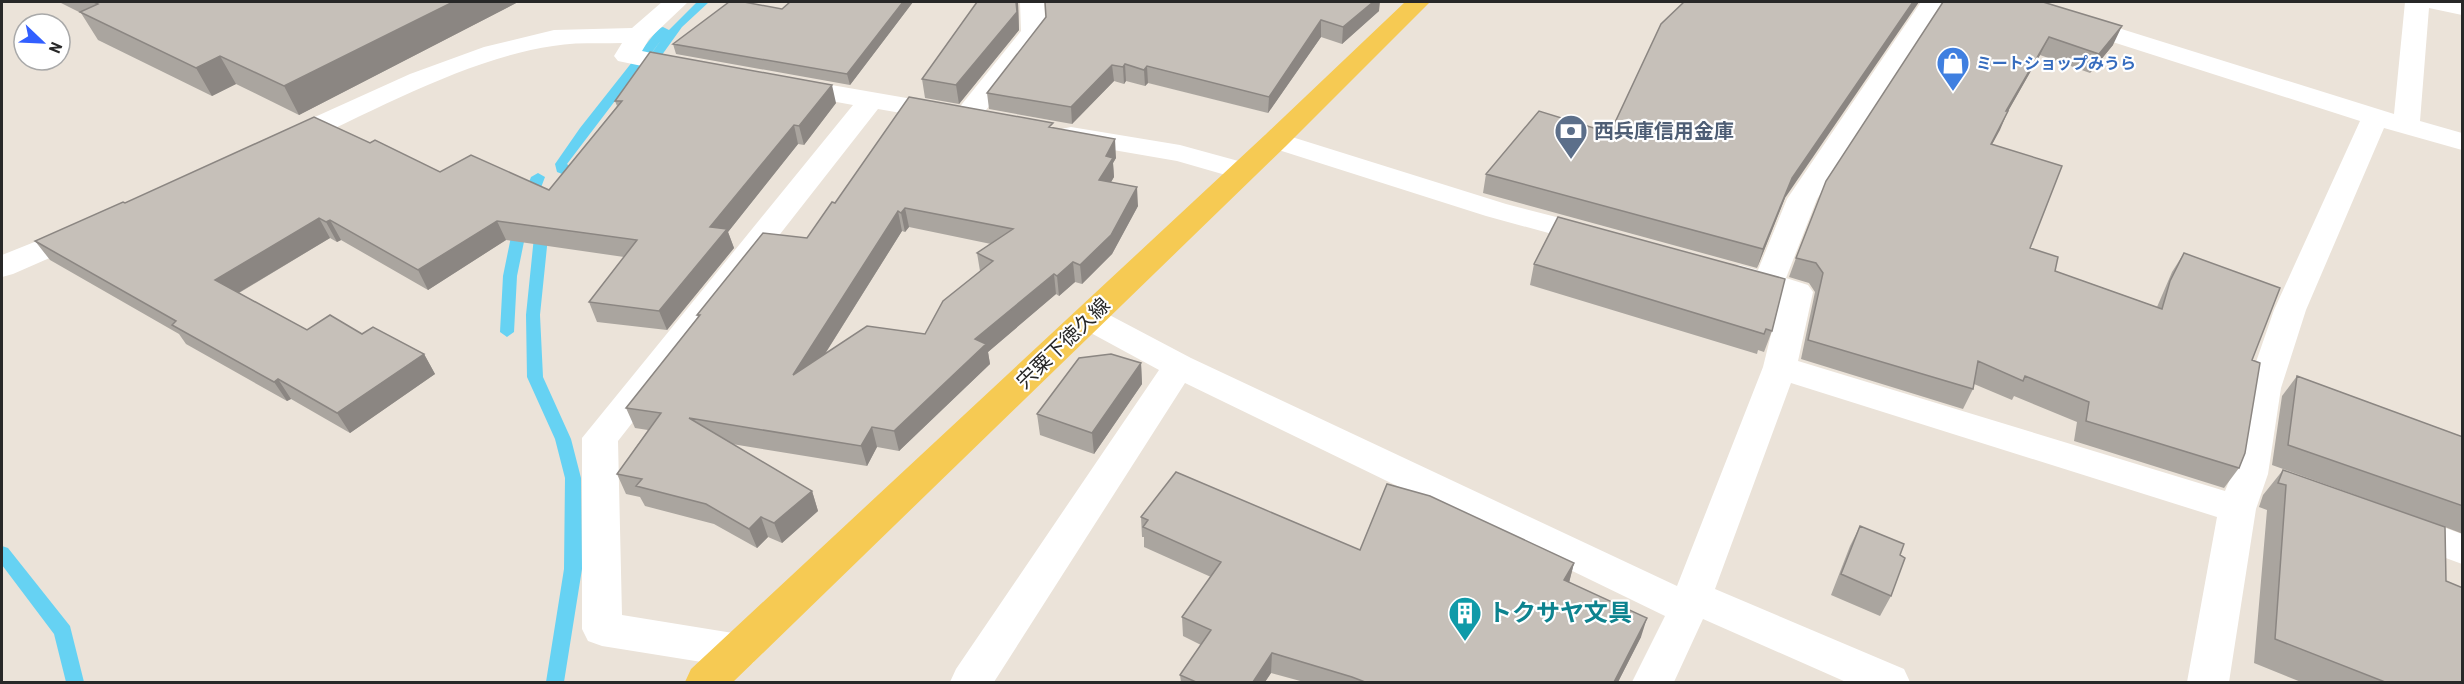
<svg xmlns="http://www.w3.org/2000/svg" width="2464" height="684" font-family="'Roboto Condensed','Noto Sans JP',sans-serif">
  <style>
    .lines { fill: none; stroke-linecap: round; stroke-linejoin: round }
    .stream { fill: #66d2f3; fill-rule: evenodd }
    .minor { fill: #fff; fill-rule: evenodd }
    .major { fill: #f6ca53; fill-rule: evenodd }
    .wall { fill: #aaa59f; fill-rule: evenodd }
    .shaded-wall { fill: #8b8682 }
    .building { fill: #c6c0b9; stroke: #8b8682; stroke-width: 1.5; fill-rule: evenodd }
    .labels { text-anchor: middle; stroke-width: 4.5; stroke-linejoin: round; paint-order: stroke }
    .far-shop-label { font-size: 16px; font-weight: bold; fill: #366cbe; stroke: #fff; text-anchor: start }
    .service-label { font-size: 20px; font-weight: bold; fill: #4e5e75; stroke: #fff; text-anchor: start }
    .street-label { font-size: 20px; fill: #282828; stroke: #fff }
    .near-culture-label { font-size: 24px; font-weight: bold; fill: #0d838f; stroke: #fff; text-anchor: start }
  </style>
  <rect width="100%" height="100%" fill="#ebe3d9"/>
  <g class="lines">
    <path class="stream" d="M697,2H709L682,27L649,73H641L639,70L662,39L567,164L577,173L575,176L570,177L557,172L555,164L580,128L659,28L663,27L669,30Z
      M538,173L545,177L528,222L517,276L514,332L507,337L500,332L503,276L514,222L531,177Z
      M542,223L549,227L540,315L543,377L571,439L581,478L582,569L564,682H546L564,569L565,478L555,439L527,377L526,315L535,227Z
      M2,546L8,548L70,626L84,682H66L54,634L2,565Z"/>
    <path class="minor" d="M662,2H688L649,39L642,51L699,63L703,68L699,73L690,76L618,61L614,56L622,43C599,44 575,42 553,46C469,58 373,111 295,147L285,149L275,147L271,141L275,135L410,74L484,47L554,30L632,28Z
      M1020,2H1044L1046,32L976,123L966,125L956,123L954,119L947,121L878,109L618,441L622,615L739,634L753,639L759,651L753,663L739,668L602,646L588,641L582,629V438L853,105L782,92L778,86L782,80L791,78L947,105L958,109L1021,31Z
      M1921,2H1945L1817,199L1786,278L1808,285L1813,292L1798,361L2225,491L2232,474L2247,388L2274,310L2360,121L2003,7L2000,2H2035L2394,114L2405,2H2462V15L2429,8L2420,121L2462,133V150L2384,128L2306,310L2281,388L2268,474L2256,509L2229,682H2187L2217,517L1791,383L1715,589L1904,669L1910,682H1846L1703,619L1674,682H1632L1665,616L1185,383L994,682H950L956,669L1159,370L1078,326L1073,318L1078,310L1089,307L1100,310L1191,358L1677,586L1763,367L1780,298L1728,282L1723,275L1728,268L1739,265L1758,270L1787,199Z
      M1071,127L1180,145L1253,165L1257,171L1253,177L1243,180L1177,161L1061,141L1057,135L1061,129Z
      M1276,132L1506,204L1607,230L1611,237L1607,244L1596,246L1486,216L1266,146L1262,140L1266,134Z
      M82,223L93,225L97,232L93,239L13,274L2,277V255Z
      M2402,512L2462,534V564L2389,537L2383,527L2389,517Z"/>
    <path class="major" d="M1405,2H1430L1286,146L733,682H685L691,669L1266,134Z"/>
  </g>
  <path class="wall" d="M59,2H518L299,115L236,84L212,96L98,40L81,13Z
    M913,2L850,85L676,54L673,44L782,9Z
    M977,2H1019H1018L1019,30L959,104L925,98L922,79Z
    M1943,2L2113,45L2090,73L2040,55L2008,111L1992,144L2030,248L2055,271L2157,307L2172,272L2184,253L2252,360L2239,468L2224,488L2074,441L2077,422L2014,396L2012,400L1974,384L1973,389L1963,409L1801,359L1815,292L1809,283L1789,277L1796,258Z
    M1379,11L1342,44L1321,37L1268,113L1148,83L1145,86L1126,81L1124,84L1114,81L1072,124L989,109L987,93L1046,17Z
    M615,101L836,103L804,145L798,144L728,232L734,248L667,330L597,322L589,302L624,257L506,240L428,290L341,240L337,242L330,238L239,293L307,330L362,334L424,354L435,374L350,433L291,399L287,401L186,344L179,334L50,260L35,241L125,203L370,143L440,172L549,190L617,106Z
    M1054,128L1116,158L1113,163L1114,177L1111,182L1138,206L1112,254L1082,284L1075,282L1059,296L1056,294L988,352L990,364L899,451L877,447L867,466L732,444L812,491L818,511L782,543L768,537L757,548L714,524L645,506L640,497L626,494L617,474L648,430L635,428L626,408L698,317L697,315L807,238L835,203ZM909,227L991,244L977,253L980,271L925,334L825,354L902,231L905,232Z
    M1486,174L1785,198L1757,268L1483,193Z
    M1534,264L1772,331L1764,352L1758,350L1757,354L1530,285Z
    M1141,363L1142,384L1094,454L1040,435L1037,414Z
    M2297,376L2463,437V534L2445,527L2446,581L2463,682H2301L2254,663L2267,510L2259,507L2263,495L2283,470L2441,526L2272,465L2282,396Z
    M1141,517L1360,550L1574,563L1569,582L1641,637L1618,682H1304L1271,673L1265,682H1181L1180,675L1201,645L1183,636L1182,617L1211,577L1144,547V537H1142Z
    M1860,526L1900,555L1891,596L1880,616L1831,595L1850,546Z"/>
  <path class="shaded-wall" d="M453,2H518L299,115L284,86Z
    M903,2H913L850,85L847,74Z
    M1016,2H1019H1018L1019,30L959,104L956,85Z
    M1373,2H1380L1379,11L1342,44L1343,27Z
    M1913,2H1919L1785,198L1757,268L1763,249L1792,178Z
    M1321,20V37L1268,113L1269,97Z
    M2122,26L2113,45L2090,73L2099,54Z
    M2049,37L2040,55L1998,129L2006,111Z
    M220,56L236,84L212,96L196,68Z
    M1125,64L1126,81L1124,84L1123,67Z
    M1112,65L1114,81L1072,124L1071,107Z
    M1147,66L1148,83L1145,86L1144,70Z
    M832,85L836,103L804,145L799,126Z
    M2008,111L2000,130L1982,163L1991,144Z
    M794,125L798,144L728,232L734,248L667,330L659,311L710,227Z
    M1115,139L1116,158L1113,163L1114,177L1100,200L1099,180L1106,156Z
    M1137,187L1138,206L1112,254L1082,284L1080,265Z
    M905,208L909,227L905,232L901,213Z
    M898,211L902,231L799,395L793,375Z
    M319,218L330,238L228,299L215,280Z
    M330,220L341,240L337,242L326,222Z
    M497,221L506,240L428,290L418,270Z
    M1073,262L1075,282L1059,296L1057,276Z
    M1054,274L1056,294L988,352L990,364L899,451L894,431L975,339Z
    M424,354L435,374L350,433L337,413Z
    M1141,363L1142,384L1094,454L1092,433Z
    M278,379L291,399L287,401L274,382Z
    M872,427L877,447L867,466L861,446Z
    M812,491L818,511L782,543L774,523Z
    M761,517L768,537L757,548L749,529Z
    M1574,563L1569,583L1564,580Z
    M1647,618L1641,637L1618,682H1614Z
    M1272,653L1271,673L1265,682H1253Z"/>
  <path class="building" d="M94,2H453L284,86L220,56L196,68L80,12L98,4Z
    M729,2H744L782,9L790,2H903L847,74L673,44Z
    M977,2H1016L1017,12L956,85L922,79Z
    M1045,2H1373L1343,27L1321,20L1269,97L1147,66L1144,70L1125,64L1123,67L1112,65L1071,107L987,93L1046,17Z
    M1684,2H1913L1792,178L1763,249L1486,174L1539,111L1610,133L1661,24Z
    M1943,2H2043L2122,26L2099,54L2049,37L2006,111H2008L1991,144L2062,166L2030,248L2058,257L2055,271L2162,309L2170,281L2184,253L2280,288L2252,360L2260,363L2245,453L2239,468L2086,421L2089,402L2025,376L2023,381L1978,361L1973,389L1808,340L1823,273L1816,263L1796,258L1826,181Z
    M650,52L832,85L799,126L794,125L710,227L727,229L659,311L589,302L637,240L497,221L418,270L330,220L326,222L319,218L215,280L307,330L330,315L362,334L373,327L424,354L337,413L278,379L274,382L172,325L176,321L35,241L123,202L125,203L314,117L370,143L375,140L440,172L471,155L549,190L622,101H615Z
    M909,97L1053,123L1049,127L1115,139L1106,156L1113,158L1099,180L1137,187L1111,235L1080,265L1073,262L1057,276L1054,274L975,339L986,344L894,431L872,427L861,446L689,418L812,491L774,523L761,517L749,529L706,504L636,486L642,479L617,474L661,413L626,408L700,315H697L763,233L807,238L832,202L835,203ZM905,208L1013,229L977,253L993,261L943,301L925,334L867,326L793,375L898,211L901,213Z
    M1558,217L1785,279L1772,331L1766,329L1764,334L1534,264Z
    M1111,354L1141,363L1092,433L1037,414L1079,358Z
    M2297,376L2463,437V506L2288,445Z
    M2283,470L2445,527L2446,581L2463,588V682H2385L2275,639L2286,485L2278,483Z
    M1176,472L1360,550L1387,484L1430,496L1574,563L1564,580L1647,618L1614,682H1365L1352,677L1272,653L1253,682H1196L1180,675L1211,630L1182,617L1221,562L1143,527L1148,520L1141,517Z
    M1860,526L1904,544L1900,555L1905,558L1891,596L1841,574Z"/>
  <defs>
    <symbol id="shop-pin" viewBox="-11 -11 22 30"><path d="M0 17L-7.5 6A9.5 9.5 0 1 1 7.5 6Z" fill="#3f7fe0" stroke="#fff"/><path d="M-5-2.5h2.3a2.7 3.5 0 0 1 5.4 0H5L5.5 6h-11ZM-1.5-2.5h3a1.5 2.3 0 0 0-3 0Z" fill="#fff"/></symbol>
    <symbol id="bank-pin" viewBox="-11 -11 22 30"><path d="M0 17L-7.5 6A9.5 9.5 0 1 1 7.5 6Z" fill="#5c6f8a" stroke="#fff"/><path d="M-6-4H6V4H-6ZM0-2.3a2.3 2.3 0 1 0 0 4.6a2.3 2.3 0 1 0 0-4.6Z" fill="#fff"/></symbol>
    <symbol id="building-pin" viewBox="-11 -11 22 30"><path d="M0 17L-7.5 6A9.5 9.5 0 1 1 7.5 6Z" fill="#0f9aa8" stroke="#fff"/><path d="M-4-6H4V6H1V3H-1V6H-4ZM-2.5-4.3h1.7v1.8h-1.7ZM.8-4.3h1.7v1.8H.8ZM-2.5-1h1.7V.8h-1.7ZM.8-1h1.7V.8H.8Z" fill="#fff"/></symbol>
  </defs>
  <g fill-rule="evenodd">
    <use href="#shop-pin" x="1934" y="44" width="38" height="52"/>
    <use href="#bank-pin" x="1552" y="112" width="38" height="52"/>
    <use href="#building-pin" x="1446" y="594" width="38" height="52"/>
  </g>
  <g class="labels">
    <g class="far-shop-label">
      <text x="1976" y="69">ミートショップみうら</text>
    </g>
    <g class="service-label">
      <text x="1594" y="138">西兵庫信用金庫</text>
    </g>
    <g class="street-label">
      <text transform="translate(1063 343) rotate(-44)" y="7">宍粟下徳久線</text>
    </g>
    <g class="near-culture-label">
      <text x="1488" y="621">トクサヤ文具</text>
    </g>
  </g>
  <rect width="2464" height="684" fill="none" stroke="#282828" stroke-width="6"/>
  <g transform="translate(42 42) rotate(113)"><circle r="28" fill="#ffffff" stroke="#a9a9a9" stroke-width="1.5"/>
  <path d="M0-4.5L10 22L0 15L-10 22Z" fill="#325fff"/>
  <text y="-9" font-size="16" font-weight="bold" text-anchor="middle" fill="#282828">N</text>
  </g>
</svg>
